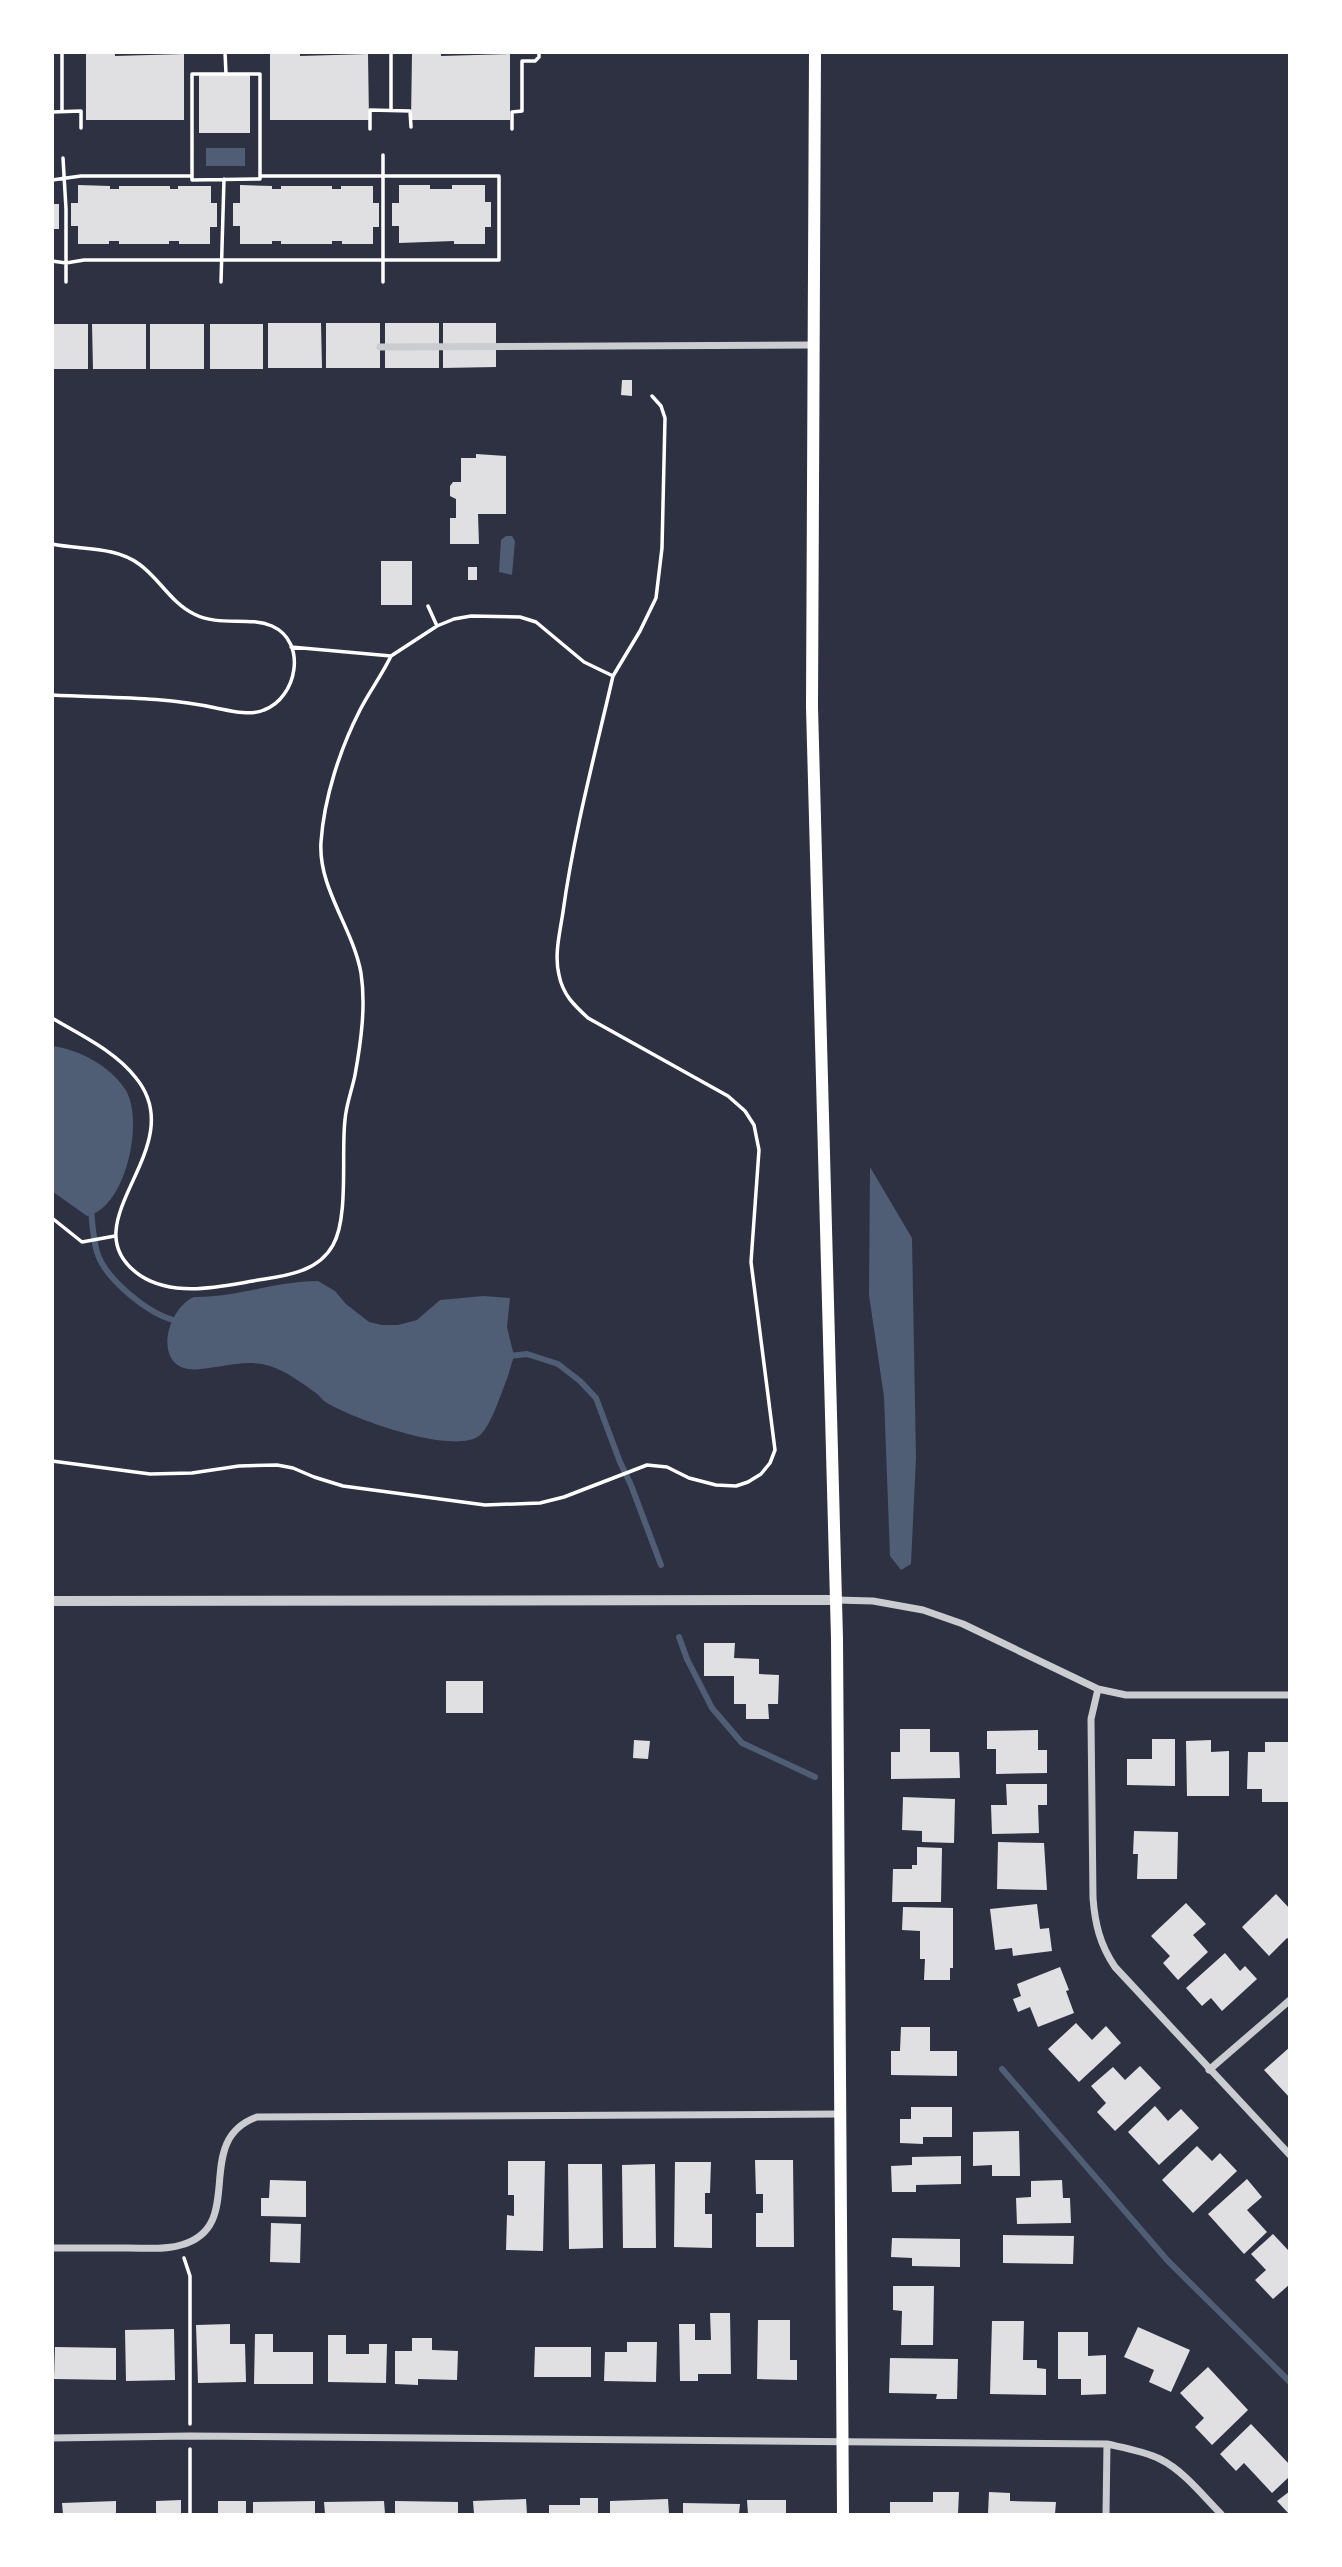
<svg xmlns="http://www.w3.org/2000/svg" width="1342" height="2567" font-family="'Sofia Sans Condensed',sans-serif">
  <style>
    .water { fill: #4f5d75 }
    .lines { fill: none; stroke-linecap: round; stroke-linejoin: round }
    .stream { stroke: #4f5d75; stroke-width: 6 }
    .building { fill: #e0e0e3 }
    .path { stroke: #fff; stroke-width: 3.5 }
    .minor { stroke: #caccd0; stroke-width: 7 }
    .tertiary { stroke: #caccd0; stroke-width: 10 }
    .secondary { stroke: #fff; stroke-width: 12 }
  </style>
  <rect width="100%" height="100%" fill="#2d3142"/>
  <path class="water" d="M206,148H245V166H206Z
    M506,536H512L515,541L512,575L499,572L501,540Z
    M53,1046C80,1050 110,1066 125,1089C145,1119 126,1209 87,1216L53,1192Z
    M870,1167L912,1238L916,1458L911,1564L901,1570L890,1556L884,1397L869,1295Z
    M318,1281L335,1291L346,1304L369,1322L382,1325H398L417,1320L440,1300L483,1296L510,1298L507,1327L514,1356L507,1379C501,1393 491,1427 479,1436C452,1455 354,1419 327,1403C323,1401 320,1396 316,1393C302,1383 286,1371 270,1366C242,1356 200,1376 181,1367C155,1354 170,1307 194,1297C236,1298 275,1281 318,1281Z"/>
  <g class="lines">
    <path class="stream" d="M91,1208C92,1222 93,1238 97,1252C105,1279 150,1316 178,1321
      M509,1356L527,1354L558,1364L580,1381L596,1398L620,1462L631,1485L661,1565
      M679,1637L687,1659L712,1708L742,1743L815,1777
      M1002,2069L1168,2261L1290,2382"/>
  </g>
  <path class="building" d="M86,53H115V56L184,54V120H86Z
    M412,53H441V56L510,54V120H411Z
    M270,54H300V56L368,54L369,120H270Z
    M199,74H250V133H199Z
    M78,185L110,186V189H119V186H170V189H178V186H211V203H217V227H210V244H179V241H169V244H119V241H109V244H78V226H71V203H78Z
    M240,185L272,186V189H281V186H332V189H341V186H373V203H379V227H373V244H342V241H332V244H281V241H272V244H240V226H233V203H240Z
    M399,185H430V189H452V185H485V202H491V227H485V244H454V241L399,243V226H392V203H399Z
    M52,204H59V229H52Z
    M268,323H321L322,368H268Z
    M326,323H380V368H326Z
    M385,323H439V368H385Z
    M443,323H496V367L443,368Z
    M52,324H88V369H52Z
    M92,324H146V369H93Z
    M150,324H204V369H150Z
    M210,324H263V369H210Z
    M622,380H632V396L621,395Z
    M476,454L506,456V514H478L479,544H450V518H456V499L450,496V486L453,482H461V458H476Z
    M381,561H412V605H381Z
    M468,567H477V580H468Z
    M704,1643H735L734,1658L759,1659V1674L779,1675L778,1704H768L769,1719H746V1704H734V1676H704Z
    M446,1681H483V1713H446Z
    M900,1729H930V1752H959L960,1778L891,1779V1752H900Z
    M1038,1730V1750H1047V1773L996,1774V1749H987V1731Z
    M1152,1739H1175V1786L1127,1785V1759H1152Z
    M634,1740L650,1741L648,1759L633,1758Z
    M1211,1740V1752L1229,1751V1796H1187L1186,1741Z
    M1265,1742H1290L1289,1802H1262V1789H1247L1248,1752H1265Z
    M1006,1784H1047V1805H1038L1039,1833L992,1834L991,1805H1007Z
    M903,1797L955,1799L954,1843L922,1842V1831L902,1830Z
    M1134,1831L1178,1832L1177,1879H1137L1138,1854H1133Z
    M998,1842L1044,1843L1047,1890L997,1889Z
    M917,1847L942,1848L941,1902H892L893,1869H912V1865H917Z
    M1276,1894L1290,1909V1940L1287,1938L1269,1956L1242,1927Z
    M1186,1903L1206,1924L1193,1935L1208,1952L1178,1980L1163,1963L1170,1956L1151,1936Z
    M1037,1904L1040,1929L1049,1928L1052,1951L1013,1956L1012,1948L995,1950L990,1909Z
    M903,1907L953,1908V1968H950V1980H924L925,1959H920V1931L902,1930Z
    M1225,1953L1240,1971L1245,1966L1257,1979L1222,2011L1211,1998L1202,2006L1186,1988Z
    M1060,1967L1069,1990L1066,1991L1074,2013L1038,2027L1030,2007L1018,2012L1013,1999L1021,1996L1017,1984Z
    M1076,2023L1092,2040L1106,2026L1121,2043L1079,2082L1048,2049Z
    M901,2027H930V2051H957V2076L891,2075V2051H900Z
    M1290,2047V2098L1264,2070Z
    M1140,2066L1161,2088L1115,2131L1097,2112L1106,2103L1091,2086L1113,2067L1125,2080Z
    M1155,2106L1168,2121L1181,2109L1199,2128L1159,2165L1128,2132Z
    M911,2107H952V2137H923V2144L900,2143V2119H911Z
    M1019,2131L1020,2176H992V2165L973,2166V2132Z
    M1197,2146L1212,2161L1220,2153L1237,2171L1193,2213L1162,2180Z
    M961,2156V2184L916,2185V2192H892L891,2166L912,2165V2157Z
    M755,2160H793L794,2247H756V2213H763V2194H756Z
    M508,2161H545L543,2251L506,2250L507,2215L514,2216V2195H508Z
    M675,2162H711L710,2193H705V2214H712V2248L674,2247Z
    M568,2164H602L603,2248L569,2249Z
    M655,2164L656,2248H623L622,2165Z
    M1247,2179L1262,2197L1247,2210L1267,2232L1244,2254L1208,2214Z
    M270,2180L306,2181V2217L261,2216V2198H269Z
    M1062,2180L1063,2198H1070L1071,2223L1017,2224L1016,2198L1031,2197V2181Z
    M271,2223L301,2224L300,2263L270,2262Z
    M1273,2234L1288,2250L1290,2248V2284L1273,2299L1255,2280L1266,2270L1251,2254Z
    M1003,2235L1074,2236L1073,2264L1003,2263Z
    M892,2238L960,2239V2267L912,2266V2258L891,2257Z
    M893,2286H934L933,2345H901L902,2311L893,2310Z
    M710,2313H730L731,2374H698V2381H680L679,2324H695V2340H711Z
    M758,2320H790V2360H797V2380L757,2379Z
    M992,2321H1024L1023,2360H1037V2368L1046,2369V2395L990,2394Z
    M230,2324V2344H245L246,2382L198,2383L196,2325Z
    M1138,2327L1190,2350L1171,2392L1149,2382L1154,2370L1124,2357Z
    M174,2329L175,2380L126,2381L125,2330Z
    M1058,2332H1088V2356L1106,2355V2394L1081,2395V2379H1058Z
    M255,2334H273V2352H313V2384H254Z
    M328,2335H346V2354H369V2344H387L386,2383L328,2382Z
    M412,2338H432V2350L458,2351L457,2380L418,2379V2385L395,2384V2351H412Z
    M627,2342H657L656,2382L604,2381L605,2352H627Z
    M55,2347L116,2348V2380L54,2379Z
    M535,2347H591V2377H534Z
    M890,2358L958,2359L957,2399H936L937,2394L889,2393Z
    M1208,2367L1248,2410L1212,2445L1195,2427L1204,2418L1180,2393Z
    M1251,2424L1290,2465V2476L1272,2493L1244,2463L1236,2471L1220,2454Z
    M1290,2491V2514H1289L1277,2501Z
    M933,2492H959L958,2514H890V2502H933Z
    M989,2492L1010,2493V2501L1056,2502L1055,2514H988Z
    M580,2498H598V2514H549V2505H580Z
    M526,2499L527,2514H474L473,2501Z
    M668,2499L669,2514H610V2501Z
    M181,2500V2514H156V2501Z
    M747,2500H786V2514H748Z
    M116,2501V2514H63L62,2503Z
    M218,2501H246V2514H218Z
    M315,2501V2514H253V2502Z
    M384,2501L385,2514H325L324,2502Z
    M395,2501L458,2502V2514H395Z
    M683,2503L740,2504L739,2514H683Z"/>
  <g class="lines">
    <path class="path" d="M62,52V112
      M225,52L226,74
      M391,52V110
      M192,74H260V179L192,180Z
      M52,112L81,111V128
      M370,129V110L410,111L411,127
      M512,129V112L522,111V61H535L539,57V52
      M383,155V282
      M63,158L66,209V282
      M52,180L81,176H192
      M52,261L66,263L84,260H499V176H260
      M221,282L224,179
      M52,544C81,550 115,546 139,564C159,578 171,603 194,614C219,627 248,616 272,626C308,642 297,698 264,710C250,716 231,711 216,708C162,696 107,698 52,695
      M428,606L437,626
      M391,656L437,626L454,619L471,616L520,617L536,622L584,662L613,676L640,631L656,598L662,548L665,418L661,406L652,396
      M52,1018C82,1036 115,1051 136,1078C194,1149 64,1224 141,1276C174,1297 218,1287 253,1281C282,1276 317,1274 333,1245C349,1217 341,1153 345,1120C346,1105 352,1090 355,1075C361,1042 366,1006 361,973C353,928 318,888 321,842C324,798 340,749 360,710C369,692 382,675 391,656L291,647
      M52,1218L82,1242L115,1236
      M52,1461L150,1474L192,1473L239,1466L277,1465L293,1468L314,1477L343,1486L485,1505L540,1503L564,1497L647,1465L667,1467L689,1478L716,1485L736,1486L748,1482L761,1474L770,1463L775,1450L751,1262L759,1150L754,1125L745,1111L728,1096L588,1018C574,1005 563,995 559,975C554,955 560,932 563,912C574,832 595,754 613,676
      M184,2258L190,2276V2424
      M190,2514V2449"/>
    <path class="minor" d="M380,347L814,345
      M836,1600L873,1601L923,1610L963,1624L1098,1689L1126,1695H1290
      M1098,1689L1091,1719L1093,1898C1095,1924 1100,1945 1115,1967L1290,2155
      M1209,2070L1290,2000
      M52,2248C78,2248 103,2248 128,2248C145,2248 165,2250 181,2245C249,2226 190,2141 257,2117L841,2114
      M52,2438L190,2436L1107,2444
      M1106,2514L1107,2444C1125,2448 1144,2451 1160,2459C1184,2471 1203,2496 1221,2514"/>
    <path class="tertiary" d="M52,1601L836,1600"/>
    <path class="secondary" d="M815,52L812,707L837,1638L843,2514"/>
  </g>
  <rect width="1342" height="2567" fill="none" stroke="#ffffff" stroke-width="108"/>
</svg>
